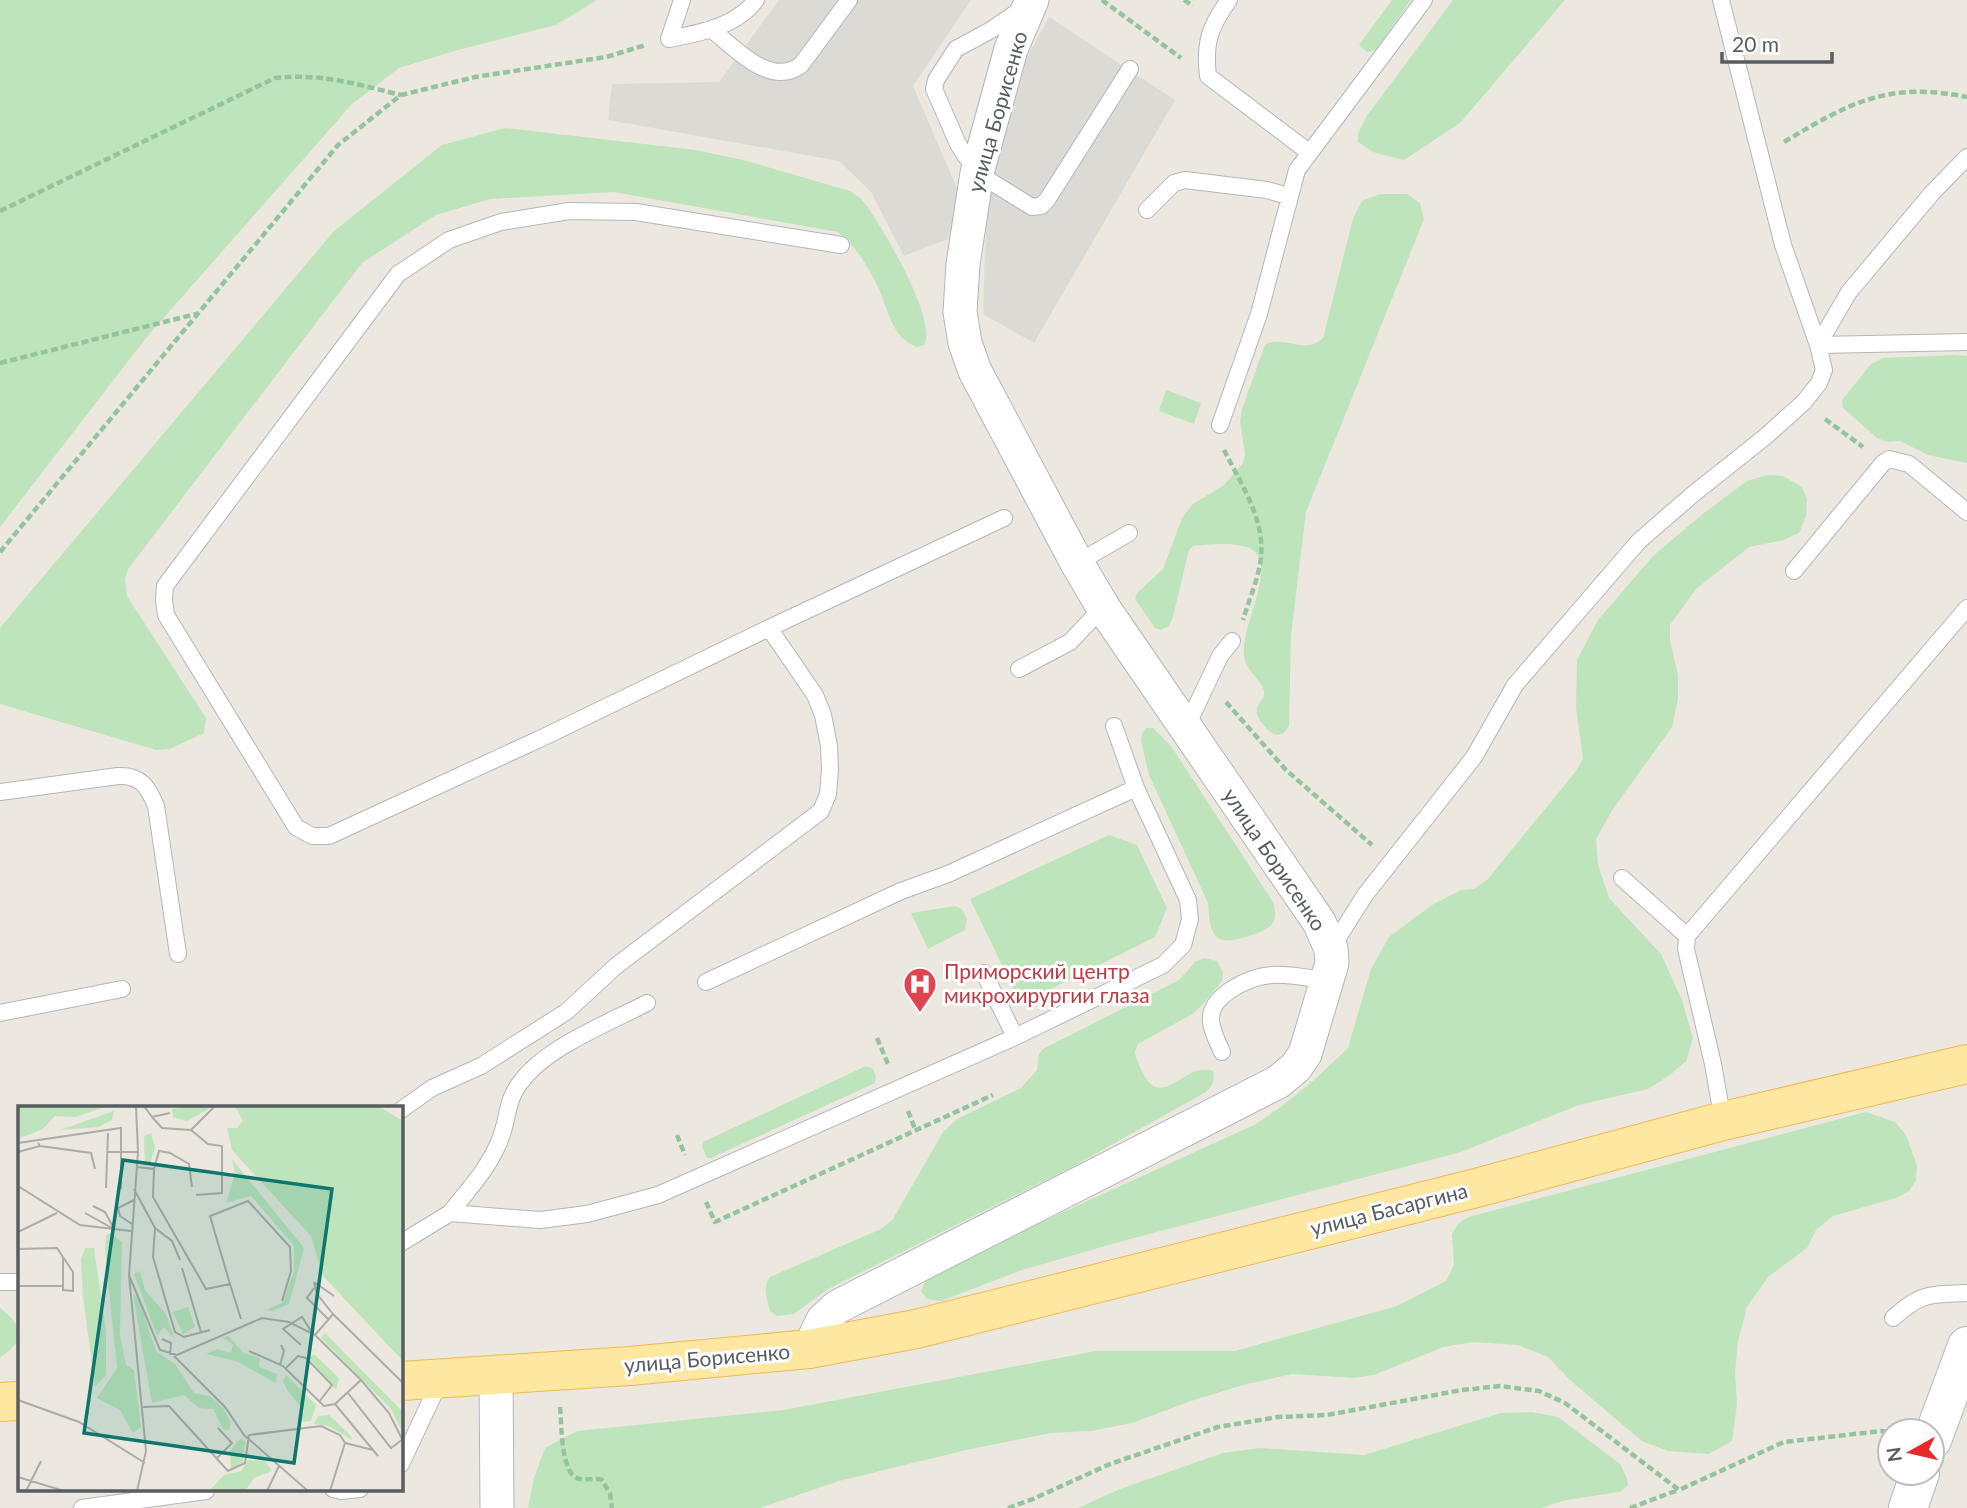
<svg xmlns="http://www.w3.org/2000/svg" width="1967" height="1508" font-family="Lato,sans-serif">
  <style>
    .industrial { fill: #dcdad4 }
    .green { fill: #bee4bb }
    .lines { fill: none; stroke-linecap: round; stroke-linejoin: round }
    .service-casing { stroke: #b2b6bb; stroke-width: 18 }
    .minor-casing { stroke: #b2b6bb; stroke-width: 35 }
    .tertiary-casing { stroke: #b2b6bb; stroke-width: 40 }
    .primary-casing { stroke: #f0b854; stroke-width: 40 }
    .path { stroke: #94c49e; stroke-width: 4.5; stroke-dasharray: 7 3.5; stroke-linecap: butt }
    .service { stroke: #fff; stroke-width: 16 }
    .minor { stroke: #fff; stroke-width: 33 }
    .tertiary { stroke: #fff; stroke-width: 38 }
    .primary { stroke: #fee8a1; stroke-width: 38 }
    .labels { text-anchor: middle; stroke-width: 6; stroke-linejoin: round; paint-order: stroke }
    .street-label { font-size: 21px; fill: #585d61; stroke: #fff }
    .health-label { font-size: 21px; fill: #be3a42; stroke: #fff; text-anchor: start }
    .inset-road { fill: none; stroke: #adaca9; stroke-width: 2 }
    .view { fill: #0f766e; fill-opacity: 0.15; stroke: #0f766e; stroke-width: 3.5 }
    .inset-edge { fill: none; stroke: #585d61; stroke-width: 3.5 }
  </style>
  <rect width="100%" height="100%" fill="#ece8df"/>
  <path class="industrial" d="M779,0H971L913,86L959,193L948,239L904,256L871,192L839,161L608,120L612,84L719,82Z
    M1049,17L1175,100L1034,343L983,314L988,175L1026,59Z"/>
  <path class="green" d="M0,0H597L556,25L458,50L399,68L352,104L146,338L0,527Z
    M1392,0H1411L1376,50L1367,52L1359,45Z
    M1453,0H1565L1460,123L1404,160L1373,152L1358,142V134L1366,117Z
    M505,128L696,150L743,160L850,191C854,194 860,197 863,201C880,222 939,322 924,345L917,347C891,337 889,311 879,289C868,267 857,247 838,232L614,192L490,199L436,215L362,263L128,569L125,579L127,596L206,718L204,733L170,749L156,750L0,704V628L334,231L442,145Z
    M1381,194H1407L1420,203L1424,219L1306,512L1291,635L1289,726C1283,736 1276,738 1268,730C1242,704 1270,704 1263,688C1257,676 1246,670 1244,656C1240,628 1275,572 1255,552C1245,541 1207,544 1193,546L1189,550L1173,616L1169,626L1161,630L1155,628L1135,599L1137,593L1163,569L1182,518L1193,504L1224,485L1243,463L1245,454L1240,421L1242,409L1265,345C1284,334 1305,356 1323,338L1353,218L1363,200Z
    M1953,355L1967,356V463L1928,455L1900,441L1888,442L1877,438L1843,408L1842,400L1871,364L1883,358Z
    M1166,390L1201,403L1194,424L1159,411Z
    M1767,475L1783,476L1802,487L1807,500L1806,516L1799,533L1784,540L1749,547L1696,589L1670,625V641L1678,675V699L1672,727L1613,809L1596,839L1598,865L1609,898L1661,954L1682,1000L1693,1038L1686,1061L1670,1075L1648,1089L1579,1105L1461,1152L1126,1240L1022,1270L941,1301L927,1299L921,1291L925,1282L952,1263L1256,1124L1282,1106L1314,1080L1348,1048L1371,969L1389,937L1432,905L1461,890L1474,889L1487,880L1576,771L1583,759L1576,707L1577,660L1598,620L1654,555L1704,513L1747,481Z
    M1146,728H1153L1171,746L1273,902C1275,909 1277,918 1272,924C1268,930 1259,932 1252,935C1216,947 1210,940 1208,903L1149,775L1141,741L1142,734Z
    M1109,835L1137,845L1167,908L1155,937L1021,1004L970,899Z
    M955,906L962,909L967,919L965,930L928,949L911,913Z
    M1204,958L1217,961L1223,972L1222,981L1202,1005L1194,1013L1138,1044L1135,1052C1136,1060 1140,1066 1143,1073C1162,1112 1186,1060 1213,1071C1215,1080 1213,1086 1206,1092L1070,1168L828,1289L794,1314L777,1316L770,1311C767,1299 762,1287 770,1277L881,1229L893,1219L943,1132L957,1119L1021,1088L1037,1070L1039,1054L1043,1049L1179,980L1195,962Z
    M866,1066L873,1069L876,1076L875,1083L711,1158H707L702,1146L703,1142Z
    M1866,1112L1895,1122L1906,1135L1917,1166L1916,1180L1909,1191L1896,1198L1833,1216L1816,1230L1807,1248L1768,1277L1747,1307L1738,1341L1735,1372L1737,1404L1732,1441L1709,1454L1668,1451L1642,1441L1571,1381L1548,1357L1518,1345L1473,1342L1443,1347L1374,1375L1354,1378L1292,1374L1243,1385L1191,1401L1132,1423L1091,1431L1050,1433L966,1450L839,1481L760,1508H528L534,1478L545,1448L577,1431L784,1410L1096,1351H1235L1397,1306L1446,1281L1454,1265L1452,1234L1458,1224L1468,1217Z
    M0,1308C25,1327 25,1340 0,1358Z
    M1532,1412L1558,1417L1620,1464L1627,1478L1628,1486L1619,1492L1566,1500L1541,1508H1078L1120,1489L1223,1453L1260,1448L1364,1455L1501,1413Z"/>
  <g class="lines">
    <defs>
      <path id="service" d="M1229,0C1210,26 1204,43 1208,76L1310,153
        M1023,8L991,30L956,49L936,80L934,89L958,144L977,173L1032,207L1041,206L1047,200L1130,69
        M711,29C735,48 770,88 801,65L849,0
        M669,39C699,33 736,27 756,0
        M669,39L682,0
        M1147,210L1174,183L1185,180L1267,190L1288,196
        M1818,345L1849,292L1932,193L1967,157
        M1818,345L1967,342
        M1220,425L1259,314L1297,170L1424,0
        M1077,563L1129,533
        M1794,571L1883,463L1889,459L1909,464L1967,512
        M769,628L1004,518
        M1019,669L1070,642L1103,607
        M1186,728L1220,656L1232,641
        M0,792L118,776C141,775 148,787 156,806L178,954
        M1622,878L1687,936
        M1331,949L1365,895L1474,757L1515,685L1639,541L1692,495L1765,437L1804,402L1819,383L1824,370L1818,345L1783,245L1721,0
        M984,973L1015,1037
        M706,982L901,891L948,874L1136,788
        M0,1013L122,989
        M1222,1052C1210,1026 1202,1010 1229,991C1264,967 1289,975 1328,981
        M401,1110L432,1088L481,1066L566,1012L616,966L821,811L828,794L830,770L829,746L823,715L815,695L769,628L546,736L329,836H312L296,827L166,615L164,601L165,586L398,274L449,240L501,222L569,211L636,212L841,245
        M1723,1121L1713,1064L1686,949L1687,936L1967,608
        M450,1213C468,1190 488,1169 499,1142C510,1117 504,1101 524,1078C550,1046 610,1022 647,1003
        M401,1243L450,1213L540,1220L587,1214L658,1195L1015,1037L1163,965L1183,945L1190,919L1188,900L1136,788L1114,726
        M0,1282H19
        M1893,1318C1922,1292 1929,1295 1967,1293
        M401,1464L440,1381
        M333,1489L341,1491L360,1489
        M82,1508L206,1491"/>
      <path id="minor" d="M809,1349L823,1320L837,1307L1278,1082L1296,1067L1305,1054L1332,963L1331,949L1319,922L1103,607L1077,563L975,371L965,343L960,312L963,264L977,173L1011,49L1032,0
        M496,1375L497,1508"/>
      <path id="tertiary" d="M1932,1440L1967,1346
        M1908,1508L1920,1473"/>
      <path id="primary" d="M401,1381L630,1366L809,1349L916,1329L1480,1187L1723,1121L1967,1064
        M0,1402L19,1401"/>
    </defs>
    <use href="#service" class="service-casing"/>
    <use href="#minor" class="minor-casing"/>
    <use href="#tertiary" class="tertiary-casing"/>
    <use href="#primary" class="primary-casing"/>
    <path class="path" d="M1102,0L1181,58
      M1184,0L1193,6
      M1784,142C1849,103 1888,81 1967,97
      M0,211L275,78C321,73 356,84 401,95
      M0,363L196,314
      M1825,419L1863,447
      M1224,450C1240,482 1265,519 1261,557C1259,577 1249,600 1243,620
      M0,552L338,145L401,95L475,77L606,57L646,45
      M1226,702L1286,770L1372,845
      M877,1038L888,1064
      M908,1111L915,1129
      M677,1135L685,1155
      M706,1202L715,1222L993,1095
      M560,1407C562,1424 560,1476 580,1479C587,1480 595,1478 602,1480L610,1494L612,1508
      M1008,1508L1033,1499L1110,1464L1218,1427L1278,1417L1327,1415L1462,1390L1500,1386L1539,1391L1565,1403L1679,1490L1784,1442L1881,1431L1890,1432
      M1630,1508L1678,1490"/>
    <use href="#service" class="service"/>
    <use href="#minor" class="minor"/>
    <use href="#tertiary" class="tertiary"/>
    <use href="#primary" class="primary"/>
  </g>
  <defs>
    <symbol id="hospital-pin" viewBox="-11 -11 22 30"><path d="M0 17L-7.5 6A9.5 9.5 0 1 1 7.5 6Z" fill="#e0444e" stroke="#fff"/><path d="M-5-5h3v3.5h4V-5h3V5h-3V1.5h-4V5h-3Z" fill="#fff"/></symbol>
  </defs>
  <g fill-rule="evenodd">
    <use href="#hospital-pin" x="901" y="965" width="38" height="52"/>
  </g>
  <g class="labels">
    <g class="street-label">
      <text transform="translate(998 112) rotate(-74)" y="7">улица Борисенко</text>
      <text transform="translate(1274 860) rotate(56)" y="7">улица Борисенко</text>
      <text transform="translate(1389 1210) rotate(-14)" y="7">улица Басаргина</text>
      <text transform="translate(707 1359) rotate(-5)" y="7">улица Борисенко</text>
    </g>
    <g class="health-label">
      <text x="944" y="979">Приморский центр<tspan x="944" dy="24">микрохирургии глаза</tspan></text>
    </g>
  </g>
  <g transform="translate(18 1106)">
    <rect width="385" height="385" fill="#ece8df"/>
    <path d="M0,0H89L58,11L37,10L25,23L0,33ZM178,0L192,2L169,15L155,11L154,3ZM217,0H360L385,15V255L305,170L293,130L214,44L209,22H219L225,15ZM96,5L94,14L81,21L42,24ZM133,27L137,41L132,58L127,59L126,30ZM214,53L286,142L271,198L255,205L248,204L264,197L276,165V140L233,90L208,97L217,68ZM93,127L104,136L102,229L108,259L116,264L123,321L115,327L102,304L79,292L99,262L87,144L88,129ZM67,142H76L88,225V269L77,281L65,191L63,154ZM122,165L127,184L148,208L157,234L146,221L139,230L116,168ZM115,189L120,191L138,245L157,258L176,287L192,290L205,302L213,317L211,324L205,323L195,303L181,302L166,289L134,297ZM170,201L177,221L165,228L155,206ZM307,227L385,306V327L373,303L303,232ZM210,230L226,247L242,252L241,261L259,268L258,277L218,255L188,248L199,243L213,247L215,238L204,232ZM296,248L321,272L318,284L291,252ZM268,269L298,299L293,315L286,316L282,311L286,305L269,284L265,275ZM311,309L333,330L334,334L311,320L296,318L300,310ZM223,332L227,336L225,356L213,364L212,345ZM230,354L247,355L254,365L236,372L227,385H191L206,369L223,365Z" fill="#bee4bb"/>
    <path class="inset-road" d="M118,0L120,46L111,169L128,345L119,385M126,0L134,11L152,7M134,11L144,22L173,24L190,38L204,40V87L178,89M173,24L197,0M0,37L103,22V83M22,40L73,47L77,63M0,46L22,40L20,37M89,46H120M119,61L136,63L135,91L188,183L212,178L192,110L230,95L272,141L273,165L264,195M136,63L141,45L152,47L171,58L174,81M0,80L62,119L113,125M88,82L90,27M116,83L137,122L135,151L157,226L166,231L192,224M75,100L87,106L95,121M67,107L94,122M114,118L102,110L100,102L116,94M137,122L154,135L162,154M0,126L39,107M0,143L39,142L45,151V180M164,162L183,226M111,169L142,244L159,249L244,212L271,216L297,229L343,274L371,307L384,333M296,176L299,188L315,208M296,176L316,190M212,178L223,213M0,180H45V184L55,185V166L45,151M296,182L289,192L310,213M297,229L315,208L385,277M144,233L153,237L152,249M283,239L265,223L284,211L293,225M231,245L265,260L306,300L317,298L343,274M156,250L207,301L226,329L290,385M262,259L266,245L263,239M268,262L280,250L288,252L314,279L301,296M330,287L373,342L385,333M0,294L61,316L127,357M317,298L355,344M125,301L151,300L210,365L227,357L231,329M231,329L303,320L322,329L327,337L312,385M327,337L355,344L360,350M198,353L214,337L200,322M0,371L46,385M8,385L23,355M249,385L261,360"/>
    <path class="view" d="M105,54L314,83L276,357L66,327Z"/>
    <rect width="385" height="385" class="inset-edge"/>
  </g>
  <g transform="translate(1911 1452) rotate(262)"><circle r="33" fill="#ffffff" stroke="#bcbec0" stroke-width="2"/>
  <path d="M0-5L12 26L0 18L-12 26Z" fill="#e72929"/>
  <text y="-10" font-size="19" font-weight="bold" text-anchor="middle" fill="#585d61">N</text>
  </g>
  <path d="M1722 52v10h110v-10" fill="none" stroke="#585d61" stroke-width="3.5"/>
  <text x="1732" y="52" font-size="21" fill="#585d61" stroke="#ffffff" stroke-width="5" paint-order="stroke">20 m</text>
</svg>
